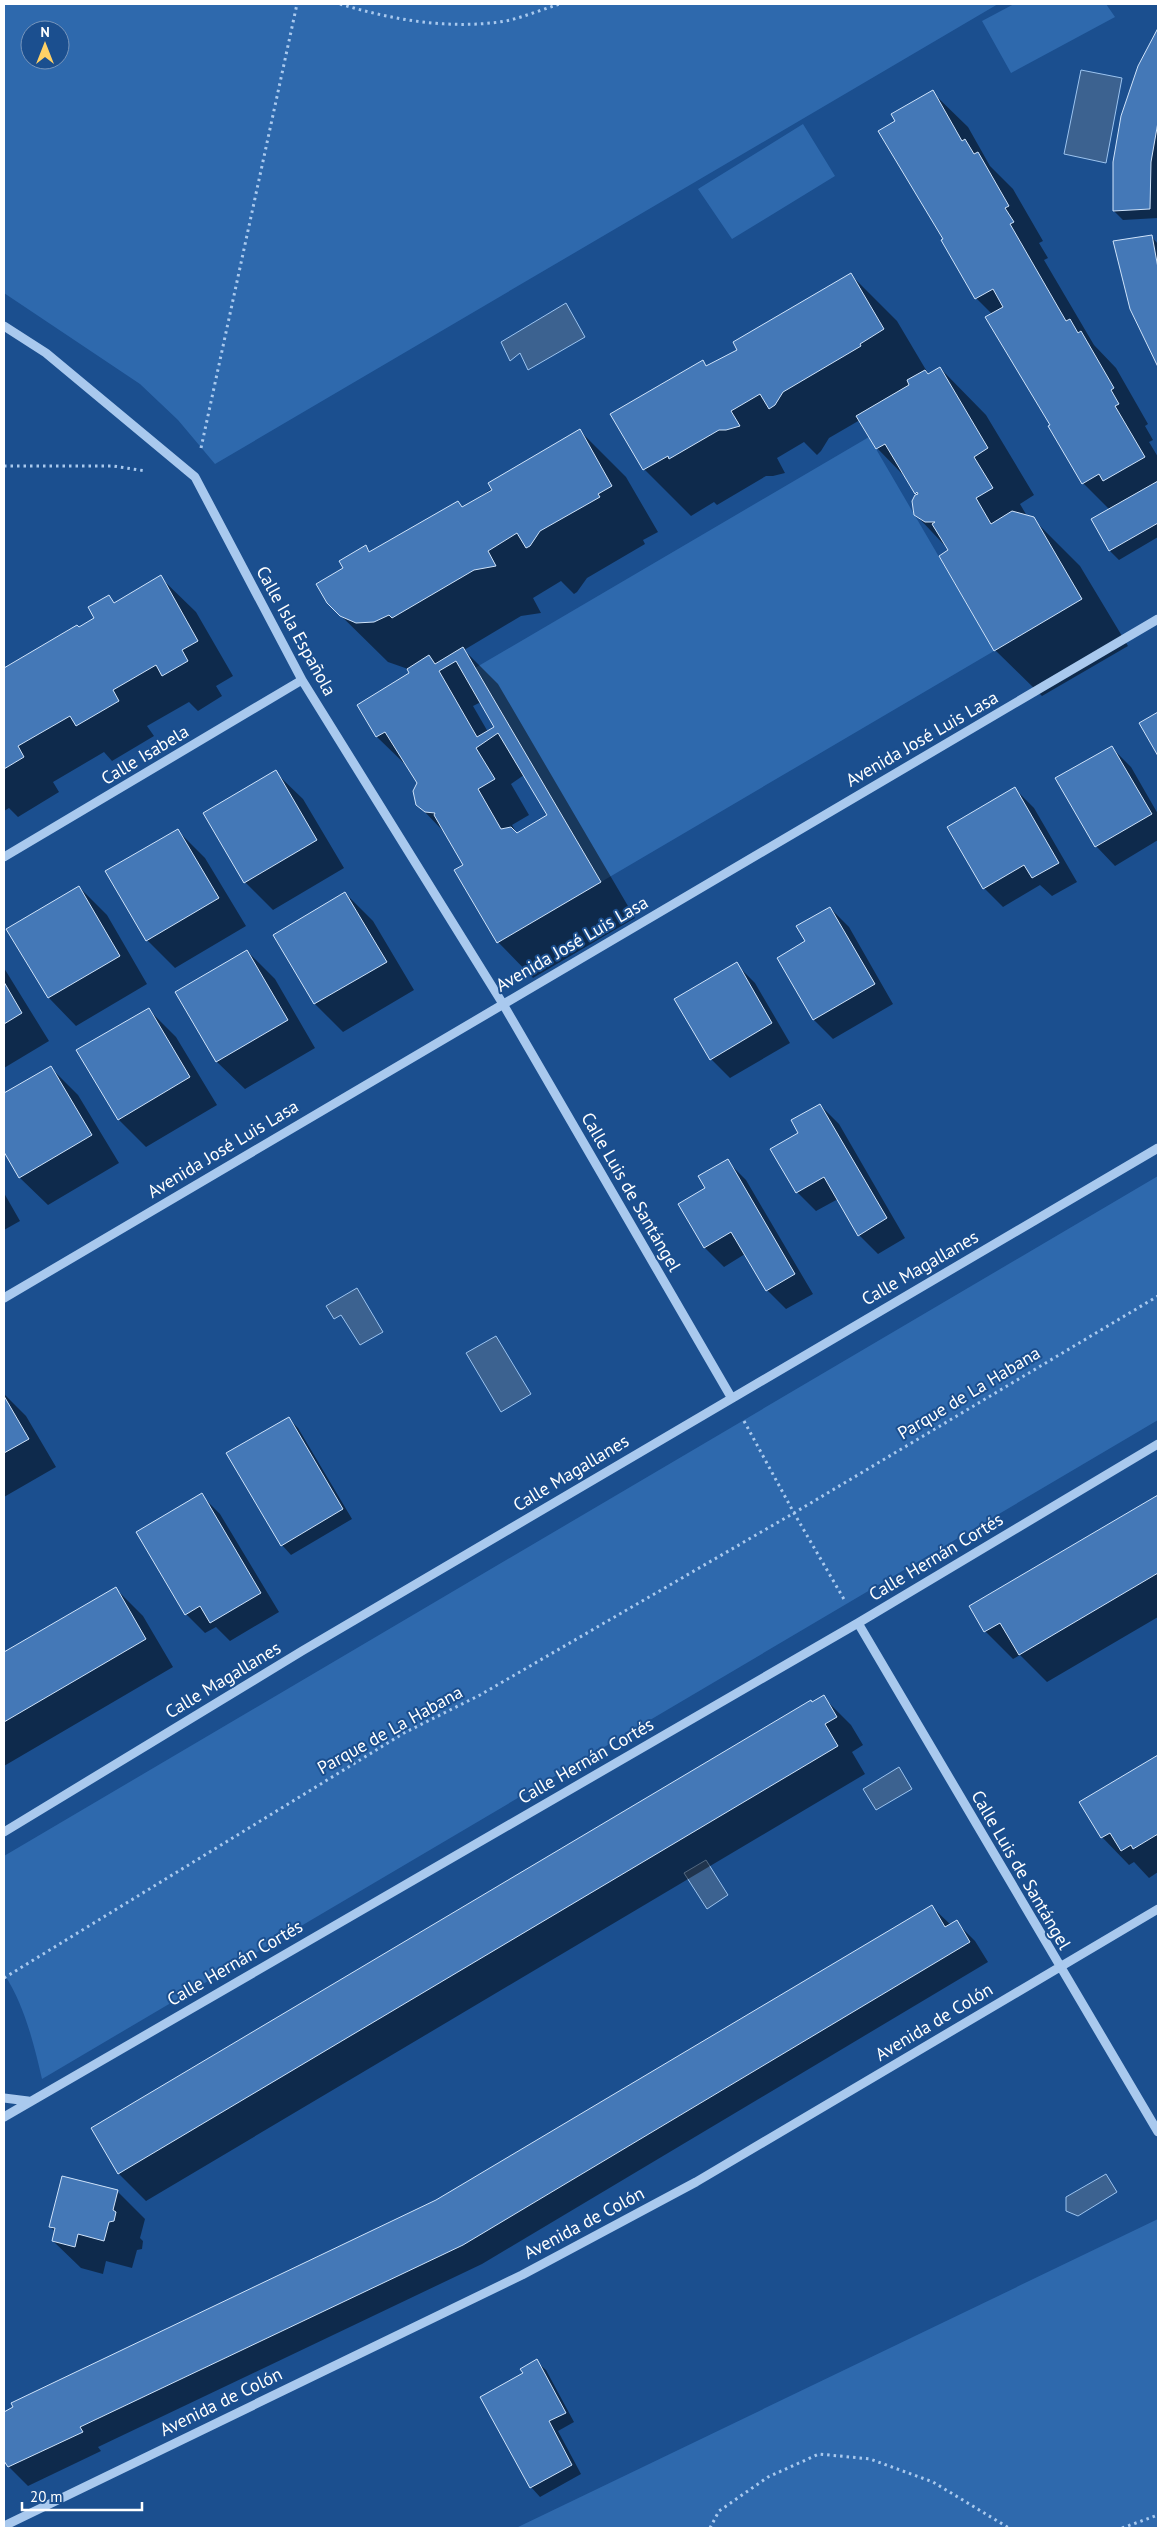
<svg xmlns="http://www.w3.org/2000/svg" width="1162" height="2532" font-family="'PT Sans',sans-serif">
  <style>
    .green { fill: #2e69ad; fill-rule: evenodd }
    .water { fill: #3c6290; stroke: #9cc4f0 }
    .shadow { fill: #0007; fill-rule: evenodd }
    .building { fill: #4478b7; stroke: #cfe3fa; fill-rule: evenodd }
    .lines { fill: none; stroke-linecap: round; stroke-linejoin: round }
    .path { stroke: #a9c9ee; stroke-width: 3; stroke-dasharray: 2.5 4; stroke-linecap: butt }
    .minor { stroke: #a9c9ee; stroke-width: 9 }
    .labels { text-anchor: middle; stroke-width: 4; stroke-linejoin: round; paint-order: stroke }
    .street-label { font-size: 18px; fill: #fff; stroke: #1b4f8f }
  </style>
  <rect width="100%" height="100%" fill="#1b4f8f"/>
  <path class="green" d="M4,4H998L215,464L178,420L140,384L4,293ZM30,30H60V60H30Z
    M1014,4H1106L1115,17L1011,73L982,21Z
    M803,124L835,176L732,239L698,189Z
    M869,437L994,651L601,882L475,668Z
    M1158,1176V1420L42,2079C34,2044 24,2004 4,1974V1856Z
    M1158,2219V2528H516Z"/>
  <path class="water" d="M1081,70L1122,78L1106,163L1064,154Z
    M566,303L585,337L528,370L520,353L510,361L501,342Z
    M357,1288L383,1332L360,1345L341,1315L334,1319L326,1306Z
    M496,1336L531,1394L501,1412L466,1353Z
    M899,1767L912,1789L876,1810L863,1789Z
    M706,1860L728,1895L707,1909L684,1873Z
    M1106,2174L1117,2192L1078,2216L1066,2211V2197Z"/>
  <path class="shadow" d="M1158,31V218L1123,220L1114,211L1139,67Z
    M932,92L968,127L990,166L1013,189L1043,241L1039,243L1048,258L1044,260L1094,345L1116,368L1148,424L1145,426L1153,440L1149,442L1158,457V537L1119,560L1110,551L1093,520L1110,510L1083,483L992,314L976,298L944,240L897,122Z
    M1151,236L1158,244V362L1147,344Z
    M851,275L897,321L929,375L940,368L986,415L1034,495L1020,504L1027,516L1033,519L1080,566L1128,646L1042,696L995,650L949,550L915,514L918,495L907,479L877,448L860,420L829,438L821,451L817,455L804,442L777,458L785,473L773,476H766L717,505L714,502L691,516L644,469L612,415L702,361L708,367L739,350Z
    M579,430L626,477L658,532L643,540L645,544L587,578L577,592L574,594L561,581L533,598L541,613L521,616L464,650L498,684L635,918L533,978L498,942L455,870L464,865L446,834L422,809L414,797L418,782L410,769L377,737L358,705L411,674L408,669L388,662L328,603L344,569L365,547L371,553L463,508ZM481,702L496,727L488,732L473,706ZM524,775L548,816L517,834L512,825L529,815L511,784Z
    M160,577L196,612L233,676L216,686L222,696L198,711L189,702L147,726L154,736L112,761L104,752L53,782L59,792L18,817L9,808L4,811V669L77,626L79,629L96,619L109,597L115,603Z
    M1112,748L1131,767L1158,814V840L1115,866L1096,846Z
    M275,772L303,799L344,868L273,910L245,882Z
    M1015,789L1034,808L1077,882L1052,896L1040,885L1003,907L984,888Z
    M177,830L205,858L246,926L175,968L147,940L107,872Z
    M79,887L107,915L147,984L76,1026L49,998L8,929Z
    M345,893L373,921L414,990L343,1032L315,1004L274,935Z
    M830,908L849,927L893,1004L833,1039L814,1020L778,958L807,942Z
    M247,951L275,979L315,1048L245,1089L217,1062L176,993Z
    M736,964L755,983L790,1043L730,1078L711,1059Z
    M4,968L49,1041L4,1068Z
    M148,1009L176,1037L217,1105L146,1147L119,1120Z
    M50,1067L78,1095L119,1163L48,1205L20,1178L4,1150V1095Z
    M820,1105L839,1124L905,1238L878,1254L859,1235L838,1199L816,1211L797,1192L800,1134Z
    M727,1161L746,1180L813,1294L786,1309L767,1290L745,1254L724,1267L705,1248L707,1189Z
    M4,1193L20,1221L4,1230Z
    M4,1394L26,1416L56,1467L4,1497Z
    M288,1418L298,1428L352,1519L291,1555L282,1545Z
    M201,1495L220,1514L279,1612L230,1641L216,1627L205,1633L186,1614Z
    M1158,1497V1617L1047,1682L1020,1655L1013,1659L985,1631L971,1606Z
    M115,1588L143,1616L173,1667L4,1766V1654Z
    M823,1697L851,1725L863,1745L852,1752L865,1774L146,2201L119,2174Z
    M1158,1757V1872L1149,1878L1134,1862L1129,1865L1102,1837L1081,1802Z
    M932,1907L951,1925L956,1922L975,1941L988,1962L482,2264L98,2447L101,2451L28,2486L9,2467L4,2458V2413L436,2201Z
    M117,2191L145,2219L140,2238L143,2241L142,2249L137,2250L132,2268L106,2261L103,2274L81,2268L53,2241L56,2232L50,2227Z
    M536,2361L546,2370L574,2422L558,2431L581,2474L540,2497L531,2487L524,2374Z"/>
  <path class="building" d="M1158,28V122L1151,162L1150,209L1113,211V162L1121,116L1138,66Z
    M933,90L962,141L965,139L974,154L978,152L1009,206L1005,208L1014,222L1010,224L1066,321L1070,319L1078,333L1081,331L1114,388L1111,390L1119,404L1115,406L1145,457L1103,481L1099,474L1082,484L1048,426L1050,425L985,317L1003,307L993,289L975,299L941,240L943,239L878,131L895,121L891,114Z
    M1152,235L1158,268V367L1130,309L1113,241Z
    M851,273L884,329L860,344L861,346L783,392L775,405L769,409L760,394L731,411L740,426L726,430H719L669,459L668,456L643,470L610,414L703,360L706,366L737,350L733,342Z
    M940,367L988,448L974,457L993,488L976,498L991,524L1012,511L1034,517L1082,599L994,651L939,556L948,550L932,524L935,522H925L914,515L912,501L915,495L918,494L917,492L915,494L885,444L876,449L856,416L909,385L907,380L925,370L928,374Z
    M580,429L612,486L598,494L600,497L540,531L530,546L526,548L517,533L488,551L496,566L474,570L392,618L389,615L374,622L356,623L340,616L327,603L316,584L343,568L339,561L366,545L369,552L458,501L462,507L492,490L488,483Z
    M1158,481V523L1109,551L1091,519Z
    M161,575L198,641L182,650L188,661L162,676L156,665L113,690L119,701L76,726L70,716L18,746L24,757L4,769V668L77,625L79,627L94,618L88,607L109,595L114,603Z
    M463,647L601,882L497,943L454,870L463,865L434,815L435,813L425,812L416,805L413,791L417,783L385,732L376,737L357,705L409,673L407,669L429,655L435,664ZM456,661L494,727L477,737L439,671ZM498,733L547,815L517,833L511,827L501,829L478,789L495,779L476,748Z
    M1158,712V756L1139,723Z
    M1112,746L1152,814L1095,847L1055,778Z
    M276,770L317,840L244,883L203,813Z
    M1015,787L1059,863L1032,878L1024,865L983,889L947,827Z
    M178,829L219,898L146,941L105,871Z
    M79,886L120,956L48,998L6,929Z
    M345,892L387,962L314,1004L273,935Z
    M830,907L875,984L813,1020L777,958L805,941L796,926Z
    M247,950L288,1020L216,1062L175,992Z
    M737,962L772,1023L710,1060L674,999Z
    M4,982L22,1013L4,1024Z
    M149,1008L190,1077L118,1120L76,1050Z
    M51,1066L92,1135L19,1178L4,1152V1093Z
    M820,1104L887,1218L858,1236L824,1177L796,1193L770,1149L798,1133L791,1120Z
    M728,1159L795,1274L766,1291L731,1232L704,1248L678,1204L705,1188L698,1176Z
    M4,1396L29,1439L4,1453Z
    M289,1417L343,1509L281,1546L226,1453Z
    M202,1493L261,1593L210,1623L200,1606L185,1615L136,1532Z
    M1158,1495V1573L1019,1655L1000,1623L984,1632L969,1606Z
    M116,1587L146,1639L4,1722V1652Z
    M824,1695L837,1717L825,1724L838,1746L118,2174L91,2128L811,1700L812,1702Z
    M1158,1755V1834L1133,1849L1131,1845L1121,1851L1110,1833L1101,1838L1079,1802Z
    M932,1905L945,1927L957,1920L970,1942L463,2245L80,2427L83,2432L8,2467L4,2461V2412L13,2407L11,2403L436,2200Z
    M62,2176L118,2190L113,2210L116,2212L114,2221L109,2222L104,2241L78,2234L75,2247L52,2241L55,2228L49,2227Z
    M537,2359L566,2413L549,2421L572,2465L530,2488L480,2397L523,2373L520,2369Z"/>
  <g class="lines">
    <path class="path" d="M340,4C393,20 450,30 506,21C524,17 543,9 560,4
      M201,448L297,4
      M4,466H113L146,471
      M744,1421L794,1513L845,1601
      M4,1978L404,1733L480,1695L794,1513L1158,1296
      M710,2528L719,2511L768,2477L819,2454L870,2459L933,2482L1009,2528
      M1122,2528L1158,2515"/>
    <path class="minor" d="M4,326L46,353L195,477L302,680L503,1004L731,1397
      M4,857L302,680
      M4,1298L1158,619
      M858,1623L1158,2132
      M4,1832L302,1651L1158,1148
      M4,2098L28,2101
      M4,2117L858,1623L1158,1444
      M4,2526L522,2275L696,2182L1158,1909"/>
  </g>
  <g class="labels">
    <g class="street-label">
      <text transform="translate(296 631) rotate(61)" y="6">Calle Isla Española</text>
      <text transform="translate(922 739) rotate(-30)" y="6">Avenida José Luis Lasa</text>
      <text transform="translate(145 755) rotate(-31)" y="6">Calle Isabela</text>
      <text transform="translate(572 944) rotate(-30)" y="6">Avenida José Luis Lasa</text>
      <text transform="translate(223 1149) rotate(-31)" y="6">Avenida José Luis Lasa</text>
      <text transform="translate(631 1192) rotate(60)" y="6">Calle Luis de Santángel</text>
      <text transform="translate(920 1268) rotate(-30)" y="6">Calle Magallanes</text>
      <text transform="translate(969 1393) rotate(-31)" y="6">Parque de La Habana</text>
      <text transform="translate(571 1473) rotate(-31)" y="6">Calle Magallanes</text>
      <text transform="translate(936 1557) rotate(-31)" y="6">Calle Hernán Cortés</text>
      <text transform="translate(223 1680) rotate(-31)" y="6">Calle Magallanes</text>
      <text transform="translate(390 1730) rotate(-29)" y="6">Parque de La Habana</text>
      <text transform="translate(586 1761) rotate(-30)" y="6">Calle Hernán Cortés</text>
      <text transform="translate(1021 1870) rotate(60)" y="6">Calle Luis de Santángel</text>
      <text transform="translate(235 1963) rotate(-30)" y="6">Calle Hernán Cortés</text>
      <text transform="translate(934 2022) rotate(-31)" y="6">Avenida de Colón</text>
      <text transform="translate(584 2223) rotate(-28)" y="6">Avenida de Colón</text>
      <text transform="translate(221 2402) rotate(-26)" y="6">Avenida de Colón</text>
    </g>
  </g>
  <rect width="1162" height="2532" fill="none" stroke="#ffffff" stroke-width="10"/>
  <g transform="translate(45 45)"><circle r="24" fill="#1b4f8f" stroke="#7695bc"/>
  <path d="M0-4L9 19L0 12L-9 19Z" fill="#ffd166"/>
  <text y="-8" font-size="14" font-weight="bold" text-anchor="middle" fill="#ffffff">N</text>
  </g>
  <path d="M22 2502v8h120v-8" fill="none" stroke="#ffffff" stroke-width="2.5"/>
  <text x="30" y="2502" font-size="15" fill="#ffffff" stroke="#1b4f8f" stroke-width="4" paint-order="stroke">20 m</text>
</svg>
